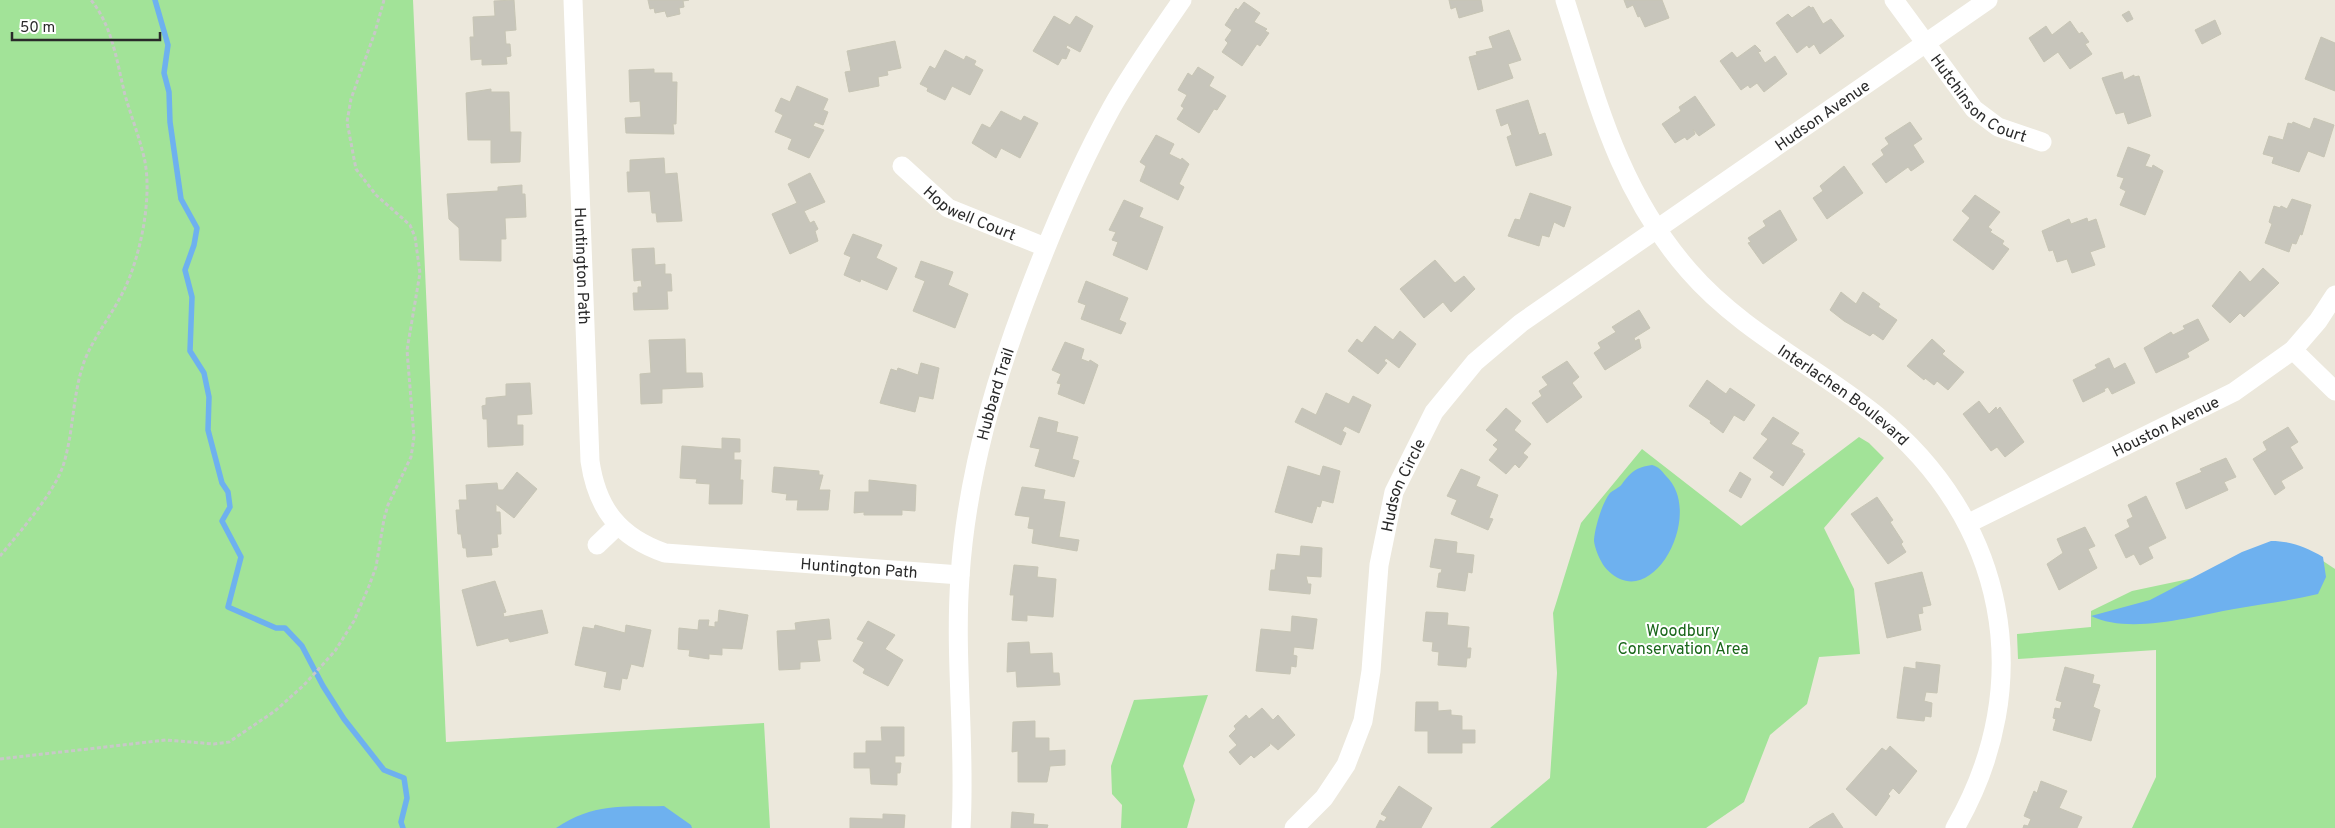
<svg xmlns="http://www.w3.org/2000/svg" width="2335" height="828" font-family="Overpass,sans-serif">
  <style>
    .green { fill: #a2e398 }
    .water { fill: #6eb1ef }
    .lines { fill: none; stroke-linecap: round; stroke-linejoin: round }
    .stream { stroke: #6eb1ef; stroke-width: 5.5 }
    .building { fill: #c7c5bb; stroke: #c7c5b5 }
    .path { stroke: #c8c8c8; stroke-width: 3; stroke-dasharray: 4 2.5; stroke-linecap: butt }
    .minor { stroke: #fff; stroke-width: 19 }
    .labels { text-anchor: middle; stroke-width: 4; stroke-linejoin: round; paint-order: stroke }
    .street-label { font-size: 16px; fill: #2a2a2a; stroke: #fff }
    .park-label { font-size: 16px; fill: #1a671a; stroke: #fff }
  </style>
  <rect width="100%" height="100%" fill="#ece8dc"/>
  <path class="green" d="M0,0H413L446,742L764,723L770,828H0Z
    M1859,437L1869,443L1884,458L1824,528L1854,589L1860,654L1819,657L1807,704L1770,735L1744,802L1706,828H1490L1550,778L1557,673L1553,613L1581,523L1642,449L1741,526Z
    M2311,553L2335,569V828H2132L2156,777V650L2018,659L2017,634L2091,627V611L2132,591Z
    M1208,695L1183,766L1195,800L1187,828H1121L1122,805L1112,794L1111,766L1134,700Z"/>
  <path class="water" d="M1652,465C1659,467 1661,470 1666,476C1702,510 1661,597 1620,579C1612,575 1605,569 1601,561C1598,556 1594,545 1594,540C1595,527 1602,503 1610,493C1613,490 1619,488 1622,484C1631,472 1636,467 1652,465Z
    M2271,541C2291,541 2306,547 2323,557L2326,577L2318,594C2290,601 2262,604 2234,609C2193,616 2130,635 2091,616L2150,600L2242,552Z
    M664,806L691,825L692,828H556C593,803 622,807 664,806Z"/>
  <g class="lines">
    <path class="stream" d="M155,0L168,45L164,73L169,92L170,122L181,199L197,228L194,245L185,270L192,297L190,351L204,373L209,397L208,430L222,483L228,492L230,507L222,521L241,557L228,607L276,628H285L302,646L323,686L344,719L384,770L404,778L407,798L401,822L403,828"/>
  </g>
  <path class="building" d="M514,0L516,30L505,31L506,44H510L511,56L506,57L507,64L482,65V59L471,60L470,37H474L473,17L495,16L494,1Z
    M648,0H689L683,1L684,7L679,8L680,14L667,17L665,11L655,13L654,8L650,9Z
    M1449,0H1481L1483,11L1459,18L1456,7L1451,9Z
    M1624,0H1662L1669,18L1645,27L1640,16L1638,17L1633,5L1627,8Z
    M1244,2L1260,13L1254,22L1267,29L1265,31L1269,33L1260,46L1257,44L1242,66L1222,52L1228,43L1225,40L1232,30L1225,25L1236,8L1238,10Z
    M1809,6L1811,8L1813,7L1823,24L1831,19L1844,36L1820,54L1814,44L1809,48L1807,45L1797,53L1776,23L1788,14L1792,18Z
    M2129,11L2133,19L2127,22L2122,15Z
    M1054,16L1070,25L1076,16L1093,26L1080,52L1067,45L1066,48L1070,50L1066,59L1062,58L1058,65L1033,51Z
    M2215,20L2221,34L2202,44L2195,30Z
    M2070,21L2079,34L2082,32L2089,42L2085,44L2092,54L2070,69L2058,52L2044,62L2029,38L2046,26L2052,35Z
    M1509,30L1521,60L1508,64L1513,78L1478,90L1469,57L1477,55L1476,52L1493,48L1489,37Z
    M2321,37L2335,43V91L2305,79Z
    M895,41L901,68L887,71L888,75L878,77L879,86L849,92L845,72L851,71L847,51Z
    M1755,45L1761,51L1758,52L1765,63L1775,56L1787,74L1764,92L1757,83L1750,88L1748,85L1741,90L1720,61L1732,52L1737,58Z
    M945,50L964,60L966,56L976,61L974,65L983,70L970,95L952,86L945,100L927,91L928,88L920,84L930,66L935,69Z
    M1198,67L1214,77L1209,86L1226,96L1217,110L1214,109L1199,133L1177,119L1184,108L1181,106L1187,95L1178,90L1188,73L1192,76Z
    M654,69V73H672V82H677L676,124H673L674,134L626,133L625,118L641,117L640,101L630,102L629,70Z
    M2122,72L2124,80L2134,75V77L2139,76L2151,116L2128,124L2124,112L2116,114L2102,78Z
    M797,86L828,99L823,110L828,112L823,125L815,122L813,126L824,130L809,158L788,149L792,139L775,132L783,115L775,111L781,98L790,102Z
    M491,89V92H509L510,132H521L520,162L491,163V140H468L466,93Z
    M1695,96L1715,125L1699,136L1693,129L1695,134L1687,140L1685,137L1675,143L1662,124L1681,111L1679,107Z
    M1528,100L1539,135L1545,133L1552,155L1516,166L1507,137L1512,135L1508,123L1501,126L1496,110Z
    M1001,111L1021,121L1024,116L1038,123L1020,158L1001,148L996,158L972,143L982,124L990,128Z
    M2314,118L2334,125L2324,157L2308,151L2299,172L2272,163L2274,157L2263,154L2269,136L2283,140L2288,123L2292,124L2293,122L2310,129Z
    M1910,122L1922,139L1913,145L1924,162L1911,171L1908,167L1886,183L1872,164L1884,155L1881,150L1889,144L1885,138Z
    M1156,135L1174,144L1169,154L1181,160L1182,158L1189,164L1179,184L1184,187L1178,200L1140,181L1146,166L1140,162Z
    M2128,147L2150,155L2145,166L2152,168L2153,165L2163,171L2145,215L2120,205L2126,191L2120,188L2124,178L2117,176Z
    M664,158L665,174L677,173L682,221L657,222L656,213H652L650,191L628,192L627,172H630V160Z
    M1844,166L1863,193L1827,219L1813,198L1823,191L1820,186Z
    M810,173L825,202L804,211L810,223L814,221L818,229L815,231L818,241L790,254L772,214L797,203L788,184Z
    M522,185V194H525L526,217L505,218L506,239H501V261L460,260L459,228L449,219L447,194L498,191V187Z
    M1530,193L1571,207L1564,227L1554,222L1549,237L1542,235L1539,246L1508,236L1515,219L1520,220Z
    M1975,195L2000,212L1988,227L1992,230L1990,232L2004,241L2002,244L2009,249L1993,270L1953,240L1970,218L1962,211Z
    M2292,199L2311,205L2302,235L2300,234L2296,244L2292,243L2289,252L2265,243L2272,224L2269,222L2274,206L2280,208L2281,206L2287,209Z
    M1124,200L1143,208L1139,217L1163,227L1147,270L1113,255L1118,242L1112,240L1116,232L1109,230Z
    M1780,210L1797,240L1763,264L1748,243L1751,242L1748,238L1766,226L1763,221Z
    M2087,218L2088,222L2096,219L2105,247L2090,252L2095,265L2072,273L2067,259L2057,262L2053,250L2049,251L2042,231L2069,219L2071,224Z
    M853,234L882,245L876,258L897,268L887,290L861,279L860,282L844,275L851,257L844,254Z
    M654,248L655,265L665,264V274H671L672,291H667L668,309L634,310L633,293H638V287H642L641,280L634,281L632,249Z
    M1435,260L1455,283L1464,276L1475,289L1451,312L1443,302L1424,318L1400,289Z
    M921,261L953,272L948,285L968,294L955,328L913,311L925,281L915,277Z
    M2263,268L2279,283L2244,317L2240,313L2230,323L2212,306L2240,271L2250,282Z
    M1086,281L1128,298L1119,320L1126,323L1121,334L1081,319L1086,305L1078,302Z
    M1841,292L1856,304L1863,292L1880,304L1878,307L1897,320L1883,340L1873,333L1870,336L1844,321L1830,310Z
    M1639,310L1650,328L1634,338L1635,341L1639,339L1641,348L1605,370L1594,353L1601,348L1598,343L1616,332L1612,327Z
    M2198,319L2209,340L2187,353L2189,357L2156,373L2144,348L2171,332L2173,335L2185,329L2183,326Z
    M1375,326L1393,340L1400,331L1416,344L1399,368L1386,358L1384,361L1387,363L1378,374L1348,351L1357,339L1362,343Z
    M685,339L686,373H702L703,387L662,389V403L641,404L640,374L651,373L649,340Z
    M1932,339L1945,351L1942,354L1964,372L1948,390L1937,381L1934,385L1925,378L1924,380L1907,366Z
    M1065,342L1084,349L1081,359L1089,362L1090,360L1098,365L1084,404L1058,394L1061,384L1057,383L1061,374L1052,370Z
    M2109,358L2114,369L2125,363L2135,383L2112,394L2108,387L2104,389L2105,391L2083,402L2073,380L2097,368L2095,365Z
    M1567,361L1579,377L1572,383L1582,397L1547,423L1532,403L1542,396L1539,391L1548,385L1542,377Z
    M921,363L939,368L933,399L919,396L915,412L880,403L891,369L897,371L898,368L918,375Z
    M1707,380L1726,394L1730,388L1755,405L1744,421L1734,415L1723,433L1710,423L1711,421L1689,406Z
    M530,383L532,414L517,415V425H523V445L488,447L487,419H483L482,406L486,405V398L506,396V384Z
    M1326,393L1349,404L1353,396L1371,405L1359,433L1345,426L1342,431L1346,433L1341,445L1295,422L1302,408L1316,415Z
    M1979,401L1989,414L1996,407L1997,410L2000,407L2024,442L2005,457L1997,447L1991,451L1963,414Z
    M1506,408L1521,421L1514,430L1531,444L1523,453L1528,457L1519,468L1515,464L1506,474L1489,460L1498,449L1493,445L1498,440L1486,430Z
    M1039,417L1058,422L1056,432L1078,437L1072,459L1079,461L1074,477L1035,466L1040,449L1030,447Z
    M1773,417L1799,433L1791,444L1803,450L1802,452L1805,454L1783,486L1770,477L1774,472L1753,458L1768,439L1761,434Z
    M2288,427L2298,442L2290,447L2303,468L2281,481L2285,488L2275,495L2253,459L2267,450L2263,442Z
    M722,438L740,439V452H734V460H741L740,480H743L742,504H709L710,484L696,483L697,479L680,478L682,446L722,449Z
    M2226,458L2236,477L2224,482L2228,490L2186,509L2176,483L2202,472L2200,469Z
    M1288,466L1320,476L1323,466L1340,471L1333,503L1322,500L1320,507L1317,506L1312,523L1275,512Z
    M774,467L819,471V475H823L819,490H830L828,510H797L798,500H786L787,494L772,492Z
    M1461,469L1480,477L1476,486L1498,495L1489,518L1493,519L1488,530L1451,514L1457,500L1447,496Z
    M517,472L537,489L514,518L496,504V512H500L501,534H497L498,547L491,548L492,555L467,557L466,548H463L461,534H458L456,510H460L459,500H467L466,485L497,483L498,490H503Z
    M1740,472L1751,479L1741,498L1729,491Z
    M869,480L916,485L915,511L902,510V515H864V512L854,513L855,492H869Z
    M1022,487L1045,490L1043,499L1065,502L1059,537L1079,540L1077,551L1032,543L1034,529L1028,528L1030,517L1015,515Z
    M2146,496L2166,538L2148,547L2153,558L2140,565L2134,554L2126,558L2115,535L2130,527L2127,520L2133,517L2128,505Z
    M1877,497L1893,520L1890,522L1903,542L1901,544L1906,552L1888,564L1851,514Z
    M2085,527L2095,546L2088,549L2097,568L2059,590L2047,564L2063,553L2057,539Z
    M1435,539L1457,542L1456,553L1474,555L1472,573L1468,572L1465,591L1437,587L1439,573H1441L1442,569L1430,567Z
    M1301,546L1322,548L1321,577L1306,576L1308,584H1311L1310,594L1269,590L1271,570H1275L1277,554L1300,556Z
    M1014,565L1038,567L1037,577L1056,579L1053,617L1027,615V621L1012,620L1014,595H1010Z
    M1922,572L1931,605L1922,607L1923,613L1918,614L1921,630L1887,638L1875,583Z
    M495,581L506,612L503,613L504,617L542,610L548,633L510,642L508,638L477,646L462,590Z
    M719,610L748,615L742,649L722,648V655L709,654V659L689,656L690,650L678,649L679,628L698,630L699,620H709L708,626L715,627V622H718Z
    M1426,612L1448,613L1447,625L1469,627L1467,648H1471L1470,658H1467L1466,667L1438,665L1439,652L1432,651L1433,642L1423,641Z
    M1292,616L1317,619L1313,649L1294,647L1293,655L1297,656L1296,667L1291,666L1290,674L1256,671L1261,629L1291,632Z
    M829,619L831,639L817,640L820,661L800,662V669L779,670L777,631L796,630L795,623L801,622Z
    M868,621L895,635L885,649L903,660L888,686L863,673L865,669L853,661L864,642L857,639Z
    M595,625L625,633L626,625L651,630L643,667L631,664L627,679L622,678L620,690L604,687L607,672L575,665L583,627L594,629Z
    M1029,642L1030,654L1052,653L1053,673H1059L1060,685L1017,687L1016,671L1007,672L1008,643Z
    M1916,662L1940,665L1937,693L1926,692L1924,701L1932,703L1931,717L1925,716L1924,721L1897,718L1904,667L1916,669Z
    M2065,667L2094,675L2092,683L2100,685L2093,707L2100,710L2091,741L2053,730L2056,719L2053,718L2055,708L2060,709L2062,702L2056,700Z
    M1416,702H1438V711L1451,710V715L1462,716V730H1475V743H1462V753H1428V731H1415Z
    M1262,708L1273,720L1278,715L1295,735L1278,750L1269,742L1270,745L1254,758L1251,755L1240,765L1229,752L1237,745L1229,736L1236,729L1234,726L1246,715L1249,719Z
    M1035,721V738H1049V751L1065,750V765L1050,766L1047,782H1018V751L1012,752L1013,722Z
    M881,727H904V756H895V763H901L900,773H897V785L871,784L870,768H854V753H866V741H882Z
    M1890,746L1917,771L1899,794L1893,788L1888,794L1890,796L1876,816L1846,789L1882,748L1886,751Z
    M2041,781L2067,791L2059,808L2082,817L2077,828H2023L2024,825L2028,826L2031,819L2024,816L2034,791L2037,793Z
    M1399,786L1432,808L1421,828H1376L1380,820L1384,822L1387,817L1381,814Z
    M1012,812L1034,814L1033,824L1048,825L1047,828H1011Z
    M1833,813L1843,828H1809L1816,823Z
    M883,814L905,815L904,828H850V818L883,819Z"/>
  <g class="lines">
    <path class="path" d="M0,556C19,533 54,493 63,466C74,432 72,396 84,362C94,336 112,315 124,290C141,255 153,195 144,157C139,136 131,116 125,95C117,63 113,27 91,0
      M0,759L166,740L214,744L229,742L275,711L304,685L335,651L354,621L369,586L376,567L384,519L388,505L411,457L414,437L407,350L420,273L415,237L410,225L376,195L356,169L347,122L351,99L375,32L384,0"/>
    <g class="minor">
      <path id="s1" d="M573,0L590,461C597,509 619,537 665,553L960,575"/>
      <path id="s2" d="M1565,0C1597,100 1618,190 1689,271C1741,331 1815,366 1876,415C2006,519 2039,683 1955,828"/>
      <path id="s3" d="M1894,0L1974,109L1998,127L2042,142"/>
      <path id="s4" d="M902,166L948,208L1045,247"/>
      <path d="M2293,350L2335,391"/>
      <path id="s5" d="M1969,523L2234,392L2293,350L2318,321L2335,295"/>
      <path d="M597,545L618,525"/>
      <path id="s6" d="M961,828C966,744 954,661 960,577C966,483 991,392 1024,304C1049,237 1077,170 1112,107C1133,70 1158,35 1182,0"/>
      <path id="s7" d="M1294,828L1324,798L1346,765L1363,721L1371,671L1379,565L1394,492L1434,412L1475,362L1521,323L1988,0"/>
    </g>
  </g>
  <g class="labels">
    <g class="street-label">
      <text dy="6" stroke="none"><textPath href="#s3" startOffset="132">Hutchinson Court</textPath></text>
      <text dy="6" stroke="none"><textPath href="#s7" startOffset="941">Hudson Avenue</textPath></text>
      <text dy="6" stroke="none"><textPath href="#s4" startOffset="84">Hopwell Court</textPath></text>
      <text dy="6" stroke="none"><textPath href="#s1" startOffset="266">Huntington Path</textPath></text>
      <text dy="6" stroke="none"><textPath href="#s6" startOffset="438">Hubbard Trail</textPath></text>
      <text dy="6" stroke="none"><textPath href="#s2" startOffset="499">Interlachen Boulevard</textPath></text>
      <text dy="6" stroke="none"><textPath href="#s5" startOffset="219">Houston Avenue</textPath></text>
      <text dy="6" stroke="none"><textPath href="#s7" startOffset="370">Hudson Circle</textPath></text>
      <text dy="6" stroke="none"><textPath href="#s1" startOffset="782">Huntington Path</textPath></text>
    </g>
    <g class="park-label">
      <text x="1683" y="636">Woodbury<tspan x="1683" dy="18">Conservation Area</tspan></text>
    </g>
  </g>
  <path d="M12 32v8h148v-8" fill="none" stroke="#2a2a2a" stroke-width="2.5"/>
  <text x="20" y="32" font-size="15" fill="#2a2a2a" stroke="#ffffff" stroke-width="4" paint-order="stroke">50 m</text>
</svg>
